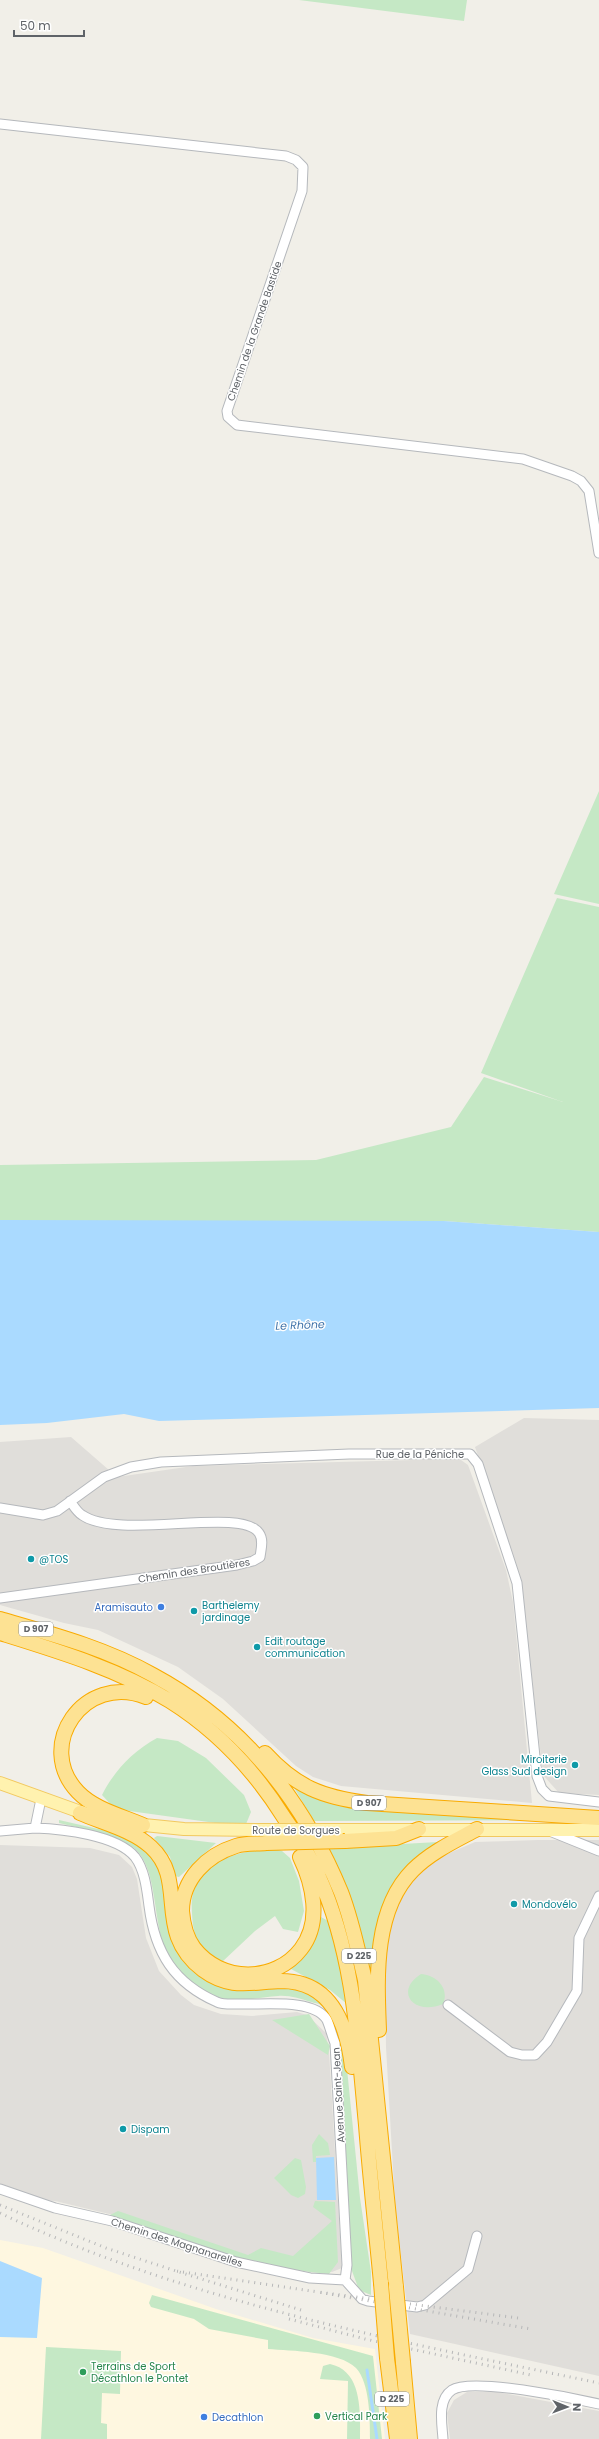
<svg xmlns="http://www.w3.org/2000/svg" width="599" height="2439" font-family="Poppins,sans-serif">
  <style>
    .commercial { fill: #fef7e0 }
    .industrial { fill: #e0deda }
    .green { fill: #c5e8c5 }
    .water { fill: #aadaff }
    .lines { fill: none; stroke-linecap: round; stroke-linejoin: round }
    .stream { stroke: #aadaff; stroke-width: 3 }
    .minor-casing { stroke: #b5b8bc; stroke-width: 11 }
    .major-casing { stroke: #f2c960; stroke-width: 14 }
    .highway-casing { stroke: #f9ab00; stroke-width: 16 }
    .minor { stroke: #fff; stroke-width: 9 }
    .major { stroke: #fff2af; stroke-width: 12 }
    .highway { stroke: #fde293; stroke-width: 14 }
    .rail { stroke: #b6b7b8; stroke-width: 3; stroke-dasharray: 1 5; stroke-linecap: butt }
    .major-bridge-casing { stroke: #f2c960; stroke-width: 14; stroke-linecap: butt }
    .highway-bridge-casing { stroke: #f9ab00; stroke-width: 16; stroke-linecap: butt }
    .major-bridge { stroke: #fff2af; stroke-width: 12 }
    .highway-bridge { stroke: #fde293; stroke-width: 14 }
    .culture-dot { fill: #0f9aa8; stroke: #fff; stroke-width: 1.5 }
    .shop-dot { fill: #3f7fe0; stroke: #fff; stroke-width: 1.5 }
    .leisure-dot { fill: #2e9e5b; stroke: #fff; stroke-width: 1.5 }
    .labels { text-anchor: middle; stroke-width: 3; stroke-linejoin: round; paint-order: stroke }
    .shield { fill: #fff; stroke: #8f9295; stroke-width: 1 }
    .shield-label { font-size: 9px; font-weight: bold; fill: #5f6368 }
    .street-label { font-size: 10px; fill: #5f6368; stroke: #fff }
    .culture-label { font-size: 10px; fill: #0d838f; stroke: #fff; text-anchor: start }
    .shop-label { font-size: 10px; fill: #366cbe; stroke: #fff; text-anchor: end }
    .leisure-label { font-size: 10px; fill: #27864d; stroke: #fff; text-anchor: start }
    .water-label { font-size: 11px; font-style: italic; fill: #4174aa; stroke: #fff }
  </style>
  <rect width="100%" height="100%" fill="#f1efe8"/>
  <path class="commercial" d="M0,2240L43,2248L216,2309L313,2338L375,2349L385,2439H0Z"/>
  <path class="industrial" d="M524,1418L599,1420V1795L559,1793L543,1775L522,1592L512,1552L475,1447Z
    M71,1437L117,1477L193,1466L451,1459L461,1460L468,1465L506,1570L513,1602L532,1803L341,1786L313,1777L296,1766L223,1699L178,1667L98,1630L64,1623L0,1605V1442Z
    M538,1840H599V2376L410,2334L395,2204L386,2047L385,1956L392,1920L403,1890L419,1873L440,1857L475,1842Z
    M0,1845L90,1848L119,1855L132,1867L137,1879L146,1938L159,1971L181,1995L194,2005L221,2014L252,2016L297,2012L307,2015L326,2033L329,2052L342,2268L332,2272L258,2261L126,2218L55,2201L38,2200L0,2184Z
    M467,2392H497L599,2411V2439H450L447,2413L454,2400Z"/>
  <path class="green" d="M299,0H467L464,21Z
    M599,791V904L554,894Z
    M557,898L599,907V1232L444,1221H0V1165L316,1160L451,1127L484,1077L563,1102L481,1073Z
    M157,1738L178,1741L206,1758L244,1795L251,1812L246,1824H223L115,1809L102,1795C114,1771 133,1751 157,1738Z
    M293,1786L331,1804L542,1820L314,1821Z
    M59,1820L120,1834L138,1842L162,1865L166,1902L224,1987L242,1991L289,1987L308,1992L331,2010L345,2049L360,2198L371,2272V2295L359,2290L352,2271L341,2062C338,2042 337,2020 322,2006C319,2003 314,2003 311,2002C301,1999 289,1995 278,1996C258,1997 243,2003 221,1998C207,1994 195,1987 184,1978C145,1947 166,1869 131,1846C111,1833 83,1829 59,1823Z
    M157,1836L216,1843L179,1877L175,1876L170,1857L154,1838Z
    M438,1842L407,1871L374,1973H370C362,1928 348,1889 328,1848Z
    M269,1847L282,1851L290,1858L299,1881L304,1911L298,1932L283,1929L275,1916L255,1931L222,1962C199,1950 193,1938 192,1913C190,1891 197,1877 216,1864C230,1853 252,1852 269,1847Z
    M321,1917L328,1921L346,1990L347,2004L330,1990L291,1969L313,1944Z
    M421,1974C436,1975 450,1988 443,2004C413,2016 394,1991 421,1974Z
    M309,2014L330,2046L328,2055L272,2020Z
    M319,2134L328,2143L330,2155L316,2156V2162H313L312,2145Z
    M295,2158L301,2160L306,2187L305,2194L298,2198L291,2195L274,2178Z
    M315,2201L335,2202L338,2262L329,2274C251,2267 180,2240 106,2217L118,2211L248,2255L261,2248L293,2256L332,2221L313,2207Z
    M152,2295L373,2356L382,2439H370C370,2420 370,2383 356,2368C339,2351 291,2351 268,2349V2340L209,2329L194,2319L151,2307L149,2303Z
    M46,2347L121,2351L120,2394L102,2393L101,2423L107,2424V2439H41Z
    M330,2364C363,2371 360,2413 360,2439H347L348,2381L320,2379L323,2366Z"/>
  <path class="water" d="M0,1220L444,1221L599,1232V1408L159,1421L124,1414L47,1423L0,1425Z
    M334,2157L336,2200H317L316,2158Z
    M0,2261L42,2278L37,2338L0,2337Z"/>
  <g class="lines">
    <path class="stream" d="M367,2370L377,2439"/>
    <defs>
      <path id="minor" d="M0,124L286,156L296,160L303,167L302,191L227,411L228,417L237,425L523,459L572,476L581,481L589,491L599,553
        M0,1508L43,1515L57,1511L104,1477L131,1467L161,1462L349,1454H470L478,1464L517,1583L537,1776L542,1789L549,1796L599,1802
        M0,1598L237,1565L253,1561L260,1557C261,1549 264,1540 259,1533C241,1506 119,1541 82,1515C77,1512 73,1505 70,1501
        M35,1828C63,1829 117,1835 135,1857C145,1870 147,1891 149,1906C155,1953 174,1983 217,2002C223,2005 233,2004 241,2004C263,2005 314,1998 327,2020C330,2027 332,2036 335,2043L347,2265L345,2280
        M0,1831L35,1828L41,1799
        M552,1832L599,1851
        M448,2005L510,2052L522,2055H535L547,2042L577,1991L579,1938L599,1896
        M0,2189L55,2208L112,2221L236,2262L310,2278L345,2280L362,2299L368,2301L417,2307L425,2305L468,2269L477,2236
        M443,2439C442,2424 437,2400 452,2390C471,2377 573,2398 599,2404"/>
      <path id="major" d="M0,1783L89,1815
        M134,1824L184,1829L260,1830
        M338,1830H599"/>
      <path id="highway" d="M0,1619C52,1634 105,1648 153,1675C242,1723 303,1800 341,1892C352,1920 358,1951 365,1980L396,2287
        M0,1633C58,1651 118,1669 170,1701C216,1730 254,1770 283,1816C296,1835 310,1855 319,1877C354,1955 358,2041 366,2125C370,2178 376,2230 381,2283
        M265,1753C296,1787 322,1797 367,1803L599,1818
        M80,1813C103,1823 133,1830 151,1847C189,1882 152,1931 203,1970C230,1990 251,1982 281,1981C332,1981 347,2025 352,2067
        M143,1825C122,1816 94,1809 78,1792C34,1746 84,1672 146,1697
        M345,1841L396,1838L419,1829
        M266,1843C257,1844 245,1843 236,1846C207,1855 182,1879 182,1911C183,1924 186,1937 194,1948C221,1983 275,1983 301,1949C322,1922 313,1884 300,1857
        M379,2030C377,1978 373,1910 413,1870C431,1852 455,1841 477,1829
        M387,2358L397,2439
        M403,2362L410,2439"/>
    </defs>
    <use href="#minor" class="minor-casing"/>
    <use href="#major" class="major-casing"/>
    <use href="#highway" class="highway-casing"/>
    <use href="#minor" class="minor"/>
    <use href="#major" class="major"/>
    <use href="#highway" class="highway"/>
    <path class="rail" d="M0,2205L106,2248L176,2271
      M0,2213C186,2302 398,2341 599,2383
      M301,2310L176,2271L318,2292
      M518,2318L318,2292L531,2329
      M289,2319L365,2339L531,2375"/>
    <defs>
      <path id="major-bridge" d="M260,1830H338"/>
      <path id="highway-bridge" d="M266,1843L345,1841
        M381,2283L387,2358
        M396,2287L403,2362"/>
    </defs>
    <use href="#major-bridge" class="major-bridge-casing"/>
    <use href="#highway-bridge" class="highway-bridge-casing"/>
    <use href="#major-bridge" class="major-bridge"/>
    <use href="#highway-bridge" class="highway-bridge"/>
  </g>
  <g class="culture-dot">
    <circle cx="31" cy="1559" r="4"/>
    <circle cx="194" cy="1611" r="4"/>
    <circle cx="257" cy="1647" r="4"/>
    <circle cx="575" cy="1765" r="4"/>
    <circle cx="514" cy="1904" r="4"/>
    <circle cx="123" cy="2129" r="4"/>
  </g>
  <g class="shop-dot">
    <circle cx="161" cy="1607" r="4"/>
    <circle cx="204" cy="2417" r="4"/>
  </g>
  <g class="leisure-dot">
    <circle cx="83" cy="2372" r="4"/>
    <circle cx="317" cy="2416" r="4"/>
  </g>
  <g class="labels">
    <g class="shield">
      <rect x="19" y="1622" width="34" height="14" rx="3"/>
      <rect x="352" y="1796" width="34" height="14" rx="3"/>
      <rect x="342" y="1949" width="34" height="14" rx="3"/>
      <rect x="375" y="2392" width="34" height="14" rx="3"/>
    </g>
    <g class="shield-label">
      <text x="36" y="1632">D 907</text>
      <text x="369" y="1806">D 907</text>
      <text x="359" y="1959">D 225</text>
      <text x="392" y="2402">D 225</text>
    </g>
    <g class="street-label">
      <text transform="translate(254 331) rotate(-71)" y="4">Chemin de la Grande Bastide</text>
      <text x="420" y="1458">Rue de la Péniche</text>
      <text transform="translate(194 1570) rotate(-9)" y="4">Chemin des Broutières</text>
      <text x="296" y="1834">Route de Sorgues</text>
      <text transform="translate(338 2095) rotate(-93)" y="4">Avenue Saint-Jean</text>
      <text transform="translate(177 2242) rotate(18)" y="4">Chemin des Magnanarelles</text>
    </g>
    <g class="culture-label">
      <text x="39" y="1563">@TOS</text>
      <text x="202" y="1609">Barthelemy<tspan x="202" dy="12">jardinage</tspan></text>
      <text x="265" y="1645">Edit routage<tspan x="265" dy="12">communication</tspan></text>
      <text x="567" y="1763" text-anchor="end">Miroiterie<tspan x="567" dy="12">Glass Sud design</tspan></text>
      <text x="522" y="1908">Mondovélo</text>
      <text x="131" y="2133">Dispam</text>
    </g>
    <g class="shop-label">
      <text x="153" y="1611">Aramisauto</text>
      <text x="212" y="2421" text-anchor="start">Decathlon</text>
    </g>
    <g class="leisure-label">
      <text x="91" y="2370">Terrains de Sport<tspan x="91" dy="12">Décathlon le Pontet</tspan></text>
      <text x="325" y="2420">Vertical Park</text>
    </g>
    <g class="water-label">
      <text transform="translate(300 1325) rotate(-2)" y="4">Le Rhône</text>
    </g>
  </g>
  <g transform="translate(567 2407) rotate(91)" stroke="#ffffff" stroke-width="3" paint-order="stroke">
  <path d="M0-3L7 15L0 10L-7 15Z" fill="#5f6368"/>
  <text y="-6" font-size="11" font-weight="bold" text-anchor="middle" fill="#5f6368">N</text>
  </g>
  <path d="M14 30v6h70v-6" fill="none" stroke="#5f6368" stroke-width="2"/>
  <text x="20" y="30" font-size="12" fill="#5f6368" stroke="#ffffff" stroke-width="3" paint-order="stroke">50 m</text>
</svg>
